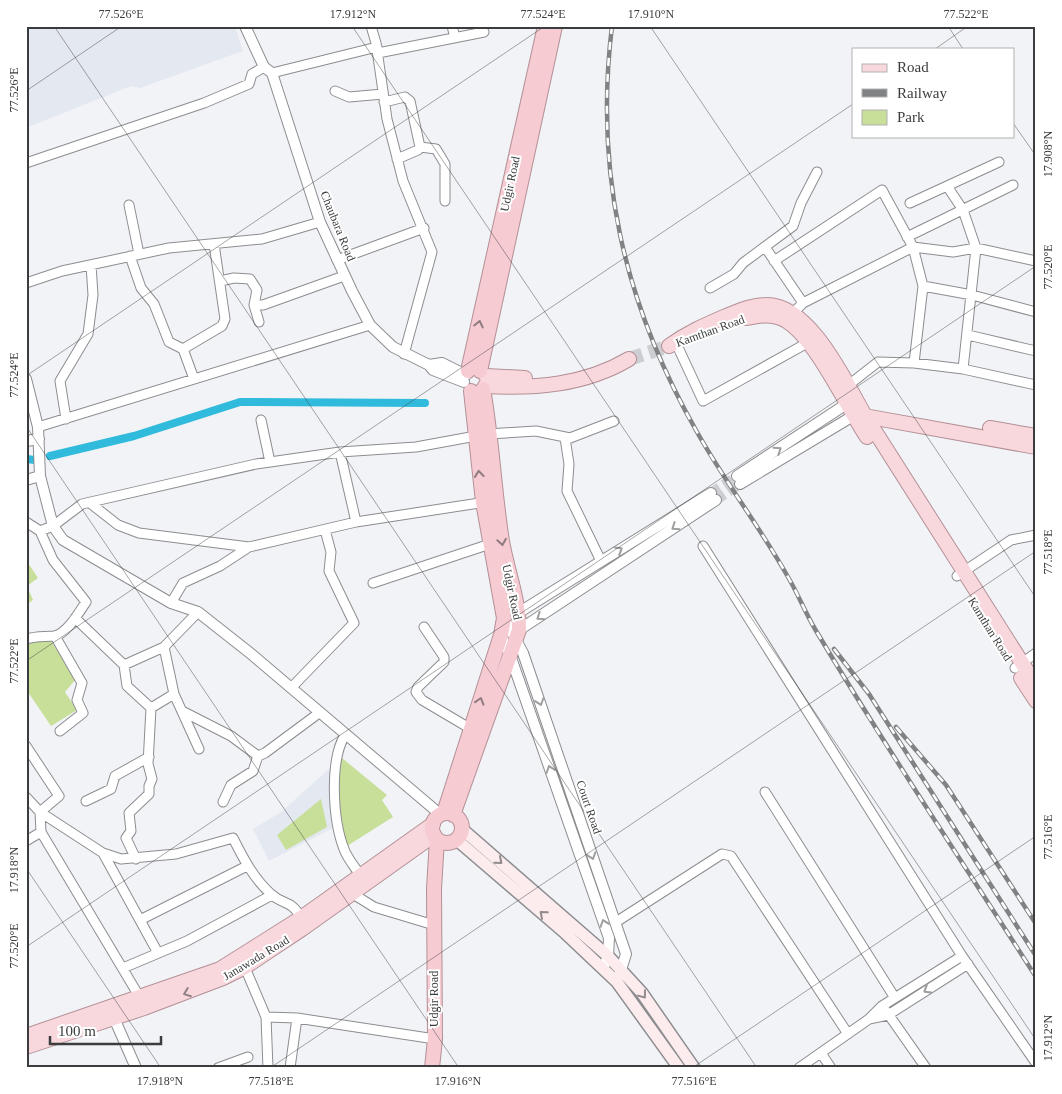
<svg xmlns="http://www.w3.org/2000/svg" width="1062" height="1094" font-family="'Times New Roman',serif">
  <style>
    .built { fill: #e4e8f1 }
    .green { fill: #c7df99 }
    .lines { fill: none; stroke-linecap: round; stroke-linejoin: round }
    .canal { stroke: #30bbdc; stroke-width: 8 }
    .tertiary-tunnel { stroke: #cdced1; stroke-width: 10; stroke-dasharray: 10 5; stroke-linecap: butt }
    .primary-tunnel { stroke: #cdced1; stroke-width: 14; stroke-dasharray: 14 7; stroke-linecap: butt }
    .minor-casing { stroke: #8c8d90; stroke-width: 11 }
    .tertiary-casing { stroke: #8c8d90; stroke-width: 12 }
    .secondary-casing { stroke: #8c8d90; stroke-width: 14 }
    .primary-casing { stroke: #b39097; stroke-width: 16 }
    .trunk-casing { stroke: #b39097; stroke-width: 16 }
    .minor { stroke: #fff; stroke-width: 9 }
    .tertiary { stroke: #fff; stroke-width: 10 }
    .secondary { stroke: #fcecee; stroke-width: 11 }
    .primary { stroke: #f8d8dd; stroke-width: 14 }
    .trunk { stroke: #f6cbd2; stroke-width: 14 }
    .rail-casing { stroke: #818284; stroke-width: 4.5 }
    .rail { stroke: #fff; stroke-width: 2.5; stroke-dasharray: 8; stroke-linecap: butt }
    .oneway { stroke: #8f7c80 }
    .oneway2 { stroke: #9d9e9e }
    .oneway3 { stroke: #928b8d }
    .oneway4 { stroke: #908285 }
    .ticks { fill: none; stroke: #3b3c3d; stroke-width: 1; stroke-opacity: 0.45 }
    .labels { text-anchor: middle; stroke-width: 4; stroke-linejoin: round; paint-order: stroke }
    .street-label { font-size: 12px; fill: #3b3c3d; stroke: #fff }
    .neatline { fill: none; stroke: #3b3c3d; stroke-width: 2 }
    .ticks-label { font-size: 12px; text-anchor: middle; fill: #3b3c3d }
  </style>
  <rect width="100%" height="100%" fill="#f2f3f6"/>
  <path class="built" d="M26,26H235L243,51L140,88L131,86L26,128Z
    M330,768L329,796L333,828L269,861L253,829L281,812Z"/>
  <path class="green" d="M26,560L38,578L27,586L33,600L26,605Z
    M49,638L76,679L65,692L77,710L51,726L26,689V643Z
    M342,758L387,795L382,800L393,817L347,846C338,829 334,776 342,758Z
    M321,799L327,827L286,850L277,835Z"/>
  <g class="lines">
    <path class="canal" d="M50,456L134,436L240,402L425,403
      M26,459L35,460"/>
    <path class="tertiary-tunnel" d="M711,493L737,476
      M716,500L740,484"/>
    <path class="primary-tunnel" d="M629,359L669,346"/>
    <defs>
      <path id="minor" d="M371,26L376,43L387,119L403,181L432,252L404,354
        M452,26L455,38
        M378,53L484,32
        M272,73L377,47
        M335,91L349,97L383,94
        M384,102L405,97L410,101L420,147L418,150L397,159
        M420,147L436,149L445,164V201
        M26,163L204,103L249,84L252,74L264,67
        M910,203L947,186
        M129,205L139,254
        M907,237L1013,185
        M765,247L803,303
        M130,256L141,288L154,304L169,342L183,349L194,379
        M337,260L424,228
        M774,261L882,190L913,247L923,286L914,363
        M220,281L234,278L250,279L257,290L254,305L259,322
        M26,283L62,271L169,248L262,239L320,222
        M923,286L972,295L1036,312
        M710,288L734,274L743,263L793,226L801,203L817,172
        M254,305H263L344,276
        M794,312L803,303L913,247L953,252L976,248L1036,261
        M968,335L1036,351
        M676,343L703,401L809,342
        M183,349L222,326L225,319L214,244
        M963,369L976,248L963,210L947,186L999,162
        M846,387L878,362L914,363L963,369L1036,385
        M66,419L60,381L88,334L93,295L91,265
        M261,420L270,462
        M38,427L370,325
        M488,434L536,431L570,438L614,421
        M565,438L569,464L567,491L601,561
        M340,452L356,522
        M90,503L118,525L139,533L249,547
        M26,522L40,531L53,560L86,602C79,612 67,634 54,636C43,637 37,636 26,639
        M40,531L53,526L82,504L256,464L340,452L416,447L476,436
        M703,546L962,956L1036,1063
        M957,576L1011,540L1036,535
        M373,583L490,544
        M171,603L183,583L220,566L249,547L356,522L486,502
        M198,612L164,647L174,694L199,749
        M75,618L124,665L127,686L151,708
        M424,627L444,657V662L418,687L416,692L422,700L471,729
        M55,636L82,683L77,700L83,713L60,731
        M124,665L164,647
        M1015,668L1036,653
        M291,688L354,623L329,571L331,552L325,530
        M182,711L231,736L258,756
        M345,735C329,761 333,821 344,849C347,858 355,867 360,875
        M26,746L59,796L40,812L41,832
        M258,756L265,753L319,713
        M765,792L895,998
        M26,797L40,812L103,853L121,859L176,854L233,838C243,858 254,879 271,894C284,906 291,899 301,918
        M86,801L111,789L115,776L149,757
        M223,802L231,785L253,771L258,756
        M26,841L41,832L142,1001
        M103,853L158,953
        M136,859L126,838L131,831L129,813L149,794V786L152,779L148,764L151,708L174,694
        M353,894L374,907L434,925
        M140,920L247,866
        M616,922L722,854L731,856L848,1034
        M243,963L266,1017L268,1068
        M123,968L187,941L272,895
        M886,1011L926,1068
        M266,1017L297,1018L435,1039
        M869,1019L888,1015L968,964
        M821,1053L831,1068
        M218,1068L248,1057
        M290,1068L297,1018
        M799,1068L869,1019L882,1006L962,956"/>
      <path id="tertiary" d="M245,26L264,67L272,73L320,222L352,291L370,325L393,347L429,365L433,370L464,382
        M429,365L442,363L466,375
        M26,379L38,427L40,476L53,526L63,540L171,603L198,612L250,653L441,815
        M26,441L39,439
        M737,476L851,401
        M26,480L40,476
        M740,484L853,416
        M518,613L711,493
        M504,618L523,653L626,954L619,976
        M519,630L716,500
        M501,635L510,655L609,938L608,956L603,969
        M114,1018L136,1068"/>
      <path id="secondary" d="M462,829L608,956L642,993L694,1068
        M457,840L563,931L617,982L679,1068"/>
      <path id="primary" d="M747,318C761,315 775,313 788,322C816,340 847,407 867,437
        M669,346C687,333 705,325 726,316C739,311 752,305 766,305C810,304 845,381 864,414L1036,685
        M486,376L525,378
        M485,386C535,389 585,385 629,359
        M859,415L1036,447
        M990,428L1036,436
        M1021,678L1036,701
        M26,1036L220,969L301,918L433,824
        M26,1047L144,1008L223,978L245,967L302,929L434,835"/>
      <path id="trunk" d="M468,371L545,26
        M480,371L555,26
        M444,813L501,635L504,618L483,502L471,391
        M432 828a15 15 0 1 1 30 0a15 15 0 1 1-30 0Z
        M453,815L519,630C519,600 507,570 502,541C494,491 492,439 483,389
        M432,1068L435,1039L434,889L437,839"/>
    </defs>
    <use href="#minor" class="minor-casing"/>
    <use href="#tertiary" class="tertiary-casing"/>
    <use href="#secondary" class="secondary-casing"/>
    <use href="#primary" class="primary-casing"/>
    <use href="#trunk" class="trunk-casing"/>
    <use href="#minor" class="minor"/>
    <use href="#tertiary" class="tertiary"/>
    <use href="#secondary" class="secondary"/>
    <use href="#primary" class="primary"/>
    <use href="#trunk" class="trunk"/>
    <defs>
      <path id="rail" d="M612,26C594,173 624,304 697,432C725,482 760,527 788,577C798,594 805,612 815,629C885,747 962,861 1036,977
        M834,649L869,694L1036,956
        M896,727L946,785L1036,924"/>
    </defs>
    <use href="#rail" class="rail-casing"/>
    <use href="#rail" class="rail"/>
  </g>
  <defs><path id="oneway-chevron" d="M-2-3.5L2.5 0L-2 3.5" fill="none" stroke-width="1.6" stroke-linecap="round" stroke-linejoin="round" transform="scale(1.25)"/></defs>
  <g class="oneway">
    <use href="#oneway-chevron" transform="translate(479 324) rotate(-77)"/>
    <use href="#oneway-chevron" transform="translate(479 474) rotate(-96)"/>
    <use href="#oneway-chevron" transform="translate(502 542) rotate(81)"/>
    <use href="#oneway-chevron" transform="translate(480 701) rotate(-73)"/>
  </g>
  <g class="oneway2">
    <use href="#oneway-chevron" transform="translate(778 450) rotate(-34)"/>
    <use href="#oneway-chevron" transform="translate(675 527) rotate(146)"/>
    <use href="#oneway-chevron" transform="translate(619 550) rotate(-32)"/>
    <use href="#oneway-chevron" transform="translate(540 617) rotate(146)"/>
    <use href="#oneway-chevron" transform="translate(540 702) rotate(71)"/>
    <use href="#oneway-chevron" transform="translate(550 769) rotate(-109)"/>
    <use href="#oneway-chevron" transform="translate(592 856) rotate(71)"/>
    <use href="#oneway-chevron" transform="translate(604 923) rotate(-109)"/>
    <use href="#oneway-chevron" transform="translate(927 990) rotate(148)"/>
  </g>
  <g class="oneway3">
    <use href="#oneway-chevron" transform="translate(499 861) rotate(41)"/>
    <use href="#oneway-chevron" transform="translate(543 914) rotate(-139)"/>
    <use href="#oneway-chevron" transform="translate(643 995) rotate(53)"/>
  </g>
  <use class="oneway4" href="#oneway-chevron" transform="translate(187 993) rotate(159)"/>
  <path class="ticks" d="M54,26L757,1068M352,26L1036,1040M650,26L1036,598M948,26L963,49M935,49L968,26M26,91L122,26M1013,123L1036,156M26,376L545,26M26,426L459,1068M26,661L853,104M26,868L161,1068M26,947L1036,266M270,1068L1036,551M692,1068L1036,836"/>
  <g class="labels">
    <g class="street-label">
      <text transform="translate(510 184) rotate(-78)" y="4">Udgir Road</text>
      <text transform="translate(338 226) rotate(68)" y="4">Chaubara Road</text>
      <text transform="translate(710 331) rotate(-20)" y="4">Kamthan Road</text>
      <text transform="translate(512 592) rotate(78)" y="4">Udgir Road</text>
      <text transform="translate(990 629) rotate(58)" y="4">Kamthan Road</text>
      <text transform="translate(589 807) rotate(71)" y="4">Court Road</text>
      <text transform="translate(256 958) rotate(-31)" y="4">Janawada Road</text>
      <text transform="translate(434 999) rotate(-90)" y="4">Udgir Road</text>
    </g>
  </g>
  <rect width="1062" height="1094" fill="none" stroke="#ffffff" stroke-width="55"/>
  <rect x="852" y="48" width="162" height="90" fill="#ffffff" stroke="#b1b1b1"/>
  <rect x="862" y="64" width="25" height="8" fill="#f8d8dd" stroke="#b1b1b1"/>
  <text x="897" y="72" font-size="15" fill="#3b3c3d">Road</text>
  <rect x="862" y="89" width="25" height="8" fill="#818284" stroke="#b1b1b1"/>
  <text x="897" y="98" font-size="15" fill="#3b3c3d">Railway</text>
  <rect x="862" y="110" width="25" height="15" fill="#c7df99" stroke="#b1b1b1"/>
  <text x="897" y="122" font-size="15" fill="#3b3c3d">Park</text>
  <path d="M50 1036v8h111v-8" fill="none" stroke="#3b3c3d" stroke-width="2.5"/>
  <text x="58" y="1036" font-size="15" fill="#3b3c3d" stroke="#ffffff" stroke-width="4" paint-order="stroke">100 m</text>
  <rect x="28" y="28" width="1006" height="1038" class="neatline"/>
  <g class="ticks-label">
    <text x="121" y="18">77.526°E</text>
    <text x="353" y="18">17.912°N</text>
    <text x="543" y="18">77.524°E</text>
    <text x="651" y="18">17.910°N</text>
    <text x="966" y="18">77.522°E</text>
    <text transform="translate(14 90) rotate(-90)" y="4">77.526°E</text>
    <text transform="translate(1048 154) rotate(-90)" y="4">17.908°N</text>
    <text transform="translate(1048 267) rotate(-90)" y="4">77.520°E</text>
    <text transform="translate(14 375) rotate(-90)" y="4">77.524°E</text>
    <text transform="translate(1048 552) rotate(-90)" y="4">77.518°E</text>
    <text transform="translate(14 661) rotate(-90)" y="4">77.522°E</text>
    <text transform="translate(1048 837) rotate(-90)" y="4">77.516°E</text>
    <text transform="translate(14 870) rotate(-90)" y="4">17.918°N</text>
    <text transform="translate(14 946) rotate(-90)" y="4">77.520°E</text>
    <text transform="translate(1048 1038) rotate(-90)" y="4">17.912°N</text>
    <text x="160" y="1085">17.918°N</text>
    <text x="271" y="1085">77.518°E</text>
    <text x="458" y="1085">17.916°N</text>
    <text x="694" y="1085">77.516°E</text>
  </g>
</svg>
